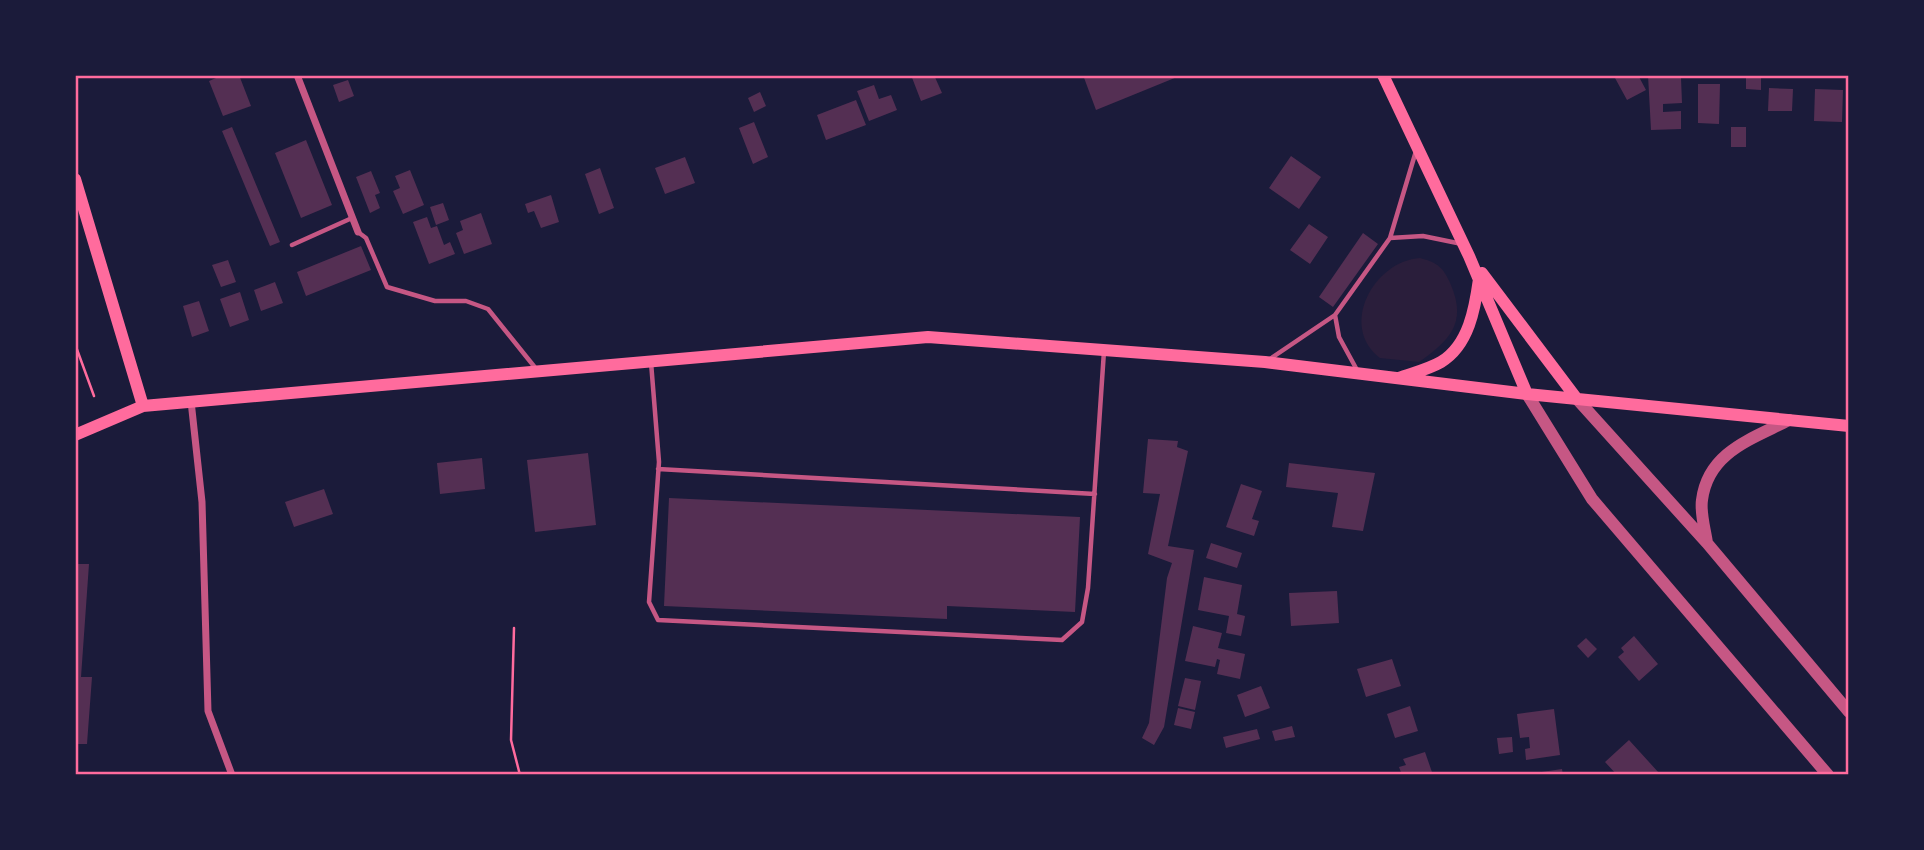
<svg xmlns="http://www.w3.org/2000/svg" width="1924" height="850" font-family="'Roboto Serif',serif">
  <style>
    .green { fill: #2a1e3b }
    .building { fill: #542f53 }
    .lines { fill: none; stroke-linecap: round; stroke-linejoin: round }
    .path { stroke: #ff6b9d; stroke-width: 2.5 }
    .service { stroke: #c65784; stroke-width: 4.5 }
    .minor { stroke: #c65784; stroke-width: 7 }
    .tertiary { stroke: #c65784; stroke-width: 12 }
    .secondary { stroke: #ff6b9d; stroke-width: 12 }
    .neatline { fill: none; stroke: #ff6b9d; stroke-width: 2.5 }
  </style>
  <rect width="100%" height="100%" fill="#1b1b3a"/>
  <path class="green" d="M1420,258C1438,263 1443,267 1451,285C1467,323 1450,340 1419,362L1380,358C1338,326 1374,261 1420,258Z"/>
  <path class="building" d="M223,75H239L251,106L223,116L209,81Z
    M911,75H934L942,93L921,101Z
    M1083,75H1182L1096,110Z
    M1621,75H1638L1646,90L1627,100L1615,78Z
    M1648,75L1681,78L1682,103L1663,104V112L1681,111V129L1651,130Z
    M1746,75H1761V90L1746,89Z
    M348,80L354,96L339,102L333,85Z
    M1698,84H1720L1719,124L1698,123Z
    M874,85L879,99L891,95L897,110L869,121L857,91Z
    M1769,88L1793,89L1792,111H1768Z
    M1815,89L1843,90L1842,122L1814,121Z
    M760,92L766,106L754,112L748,98Z
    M856,100L866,125L826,140L817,115Z
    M754,122L768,157L753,164L739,128Z
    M232,127L280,242L270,246L222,131Z
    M1731,127H1746V147H1731Z
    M306,140L332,205L301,218L275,153Z
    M1291,156L1321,177L1299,209L1269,188Z
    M685,157L695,183L665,194L655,168Z
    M600,168L614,208L599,214L585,174Z
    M410,170L424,205L403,214L393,191L400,188L395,176Z
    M371,171L380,193L375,195L380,208L370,213L356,177Z
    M551,195L559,222L541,228L534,211L528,213L525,204Z
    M443,203L449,220L436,225L430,207Z
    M481,213L492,244L464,254L456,233L463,230L460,221Z
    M427,217L431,228L437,226L444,245L450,242L455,254L429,264L413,222Z
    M1309,224L1328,237L1310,264L1290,250Z
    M1363,233L1378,244L1333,307L1319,297Z
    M361,246L371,270L306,296L297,272Z
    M228,260L236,282L221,287L212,265Z
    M275,282L283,303L261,311L254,290Z
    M240,292L249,320L230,327L220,299Z
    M199,301L209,331L192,337L183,306Z
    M1148,439L1178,441L1177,447L1188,451L1168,546L1194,550L1164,727L1154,745L1142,738L1149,723L1167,578L1172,563L1148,554L1160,494L1143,493Z
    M588,453L596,525L535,532L527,460Z
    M482,458L485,489L440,494L437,463Z
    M1289,463L1375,473L1363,531L1332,527L1338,493L1286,487Z
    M1241,484L1262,491L1252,519L1259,521L1254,536L1226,527Z
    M324,489L333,514L294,527L285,502Z
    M669,498L1080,517L1075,612L947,606V619L664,606Z
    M1211,543L1242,553L1237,568L1206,558Z
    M75,564H89L81,677H92L87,744H75Z
    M1204,577L1242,585L1237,614L1245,616L1241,636L1226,633L1229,616L1198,610Z
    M1337,591L1339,623L1291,626L1289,593Z
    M1193,626L1222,633L1218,648L1245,654L1240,679L1217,674L1220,660L1217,659L1215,667L1185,661Z
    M1634,636L1658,664L1639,681L1618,657L1624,652L1621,648Z
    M1586,638L1597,649L1588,658L1577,646Z
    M1392,659L1401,686L1366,697L1357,669Z
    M1185,678L1201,681L1195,710L1178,706Z
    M1261,686L1270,708L1245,717L1237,695Z
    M1410,706L1418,731L1395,738L1387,714Z
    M1178,708L1195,712L1191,729L1174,725Z
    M1554,709L1560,755L1526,760L1525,749L1530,748L1529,737L1520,738L1517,714Z
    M1292,726L1295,737L1275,741L1272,731Z
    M1257,729L1260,739L1226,748L1223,737Z
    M1512,737L1513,752L1499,754L1497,738Z
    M1629,740L1659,773L1657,775H1617L1605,762Z
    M1425,752L1433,775H1402L1399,767L1406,765L1403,759Z
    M1562,769L1563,775H1535V773Z"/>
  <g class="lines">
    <path class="path" d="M75,344L94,396
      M514,628L511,740L520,775"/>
    <path class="service" d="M358,232L366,238L387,287L435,301H466L488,309L537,370
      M1390,238L1423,236L1462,244
      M292,245L352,218
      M1335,315L1339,337L1357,370
      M1270,359L1335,315L1390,238L1416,151
      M651,362L659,462L649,602L658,620L1062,640L1082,622L1088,588L1104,351
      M658,469L1095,494"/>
    <path class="minor" d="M297,75L358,232
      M191,401L202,502L208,711L232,775"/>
    <path class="tertiary" d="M1527,394L1592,499L1828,775
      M1577,399L1707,543L1849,712
      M1707,543C1705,529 1700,513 1702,500C1708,452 1752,439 1789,420"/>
    <path class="secondary" d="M1383,75L1469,256L1527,394
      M75,179L143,406
      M1482,273L1577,399
      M1399,378C1413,373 1429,369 1441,362C1469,345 1475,308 1479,279
      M75,435L143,406L928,337L1265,362L1527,394L1849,426"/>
  </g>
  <rect width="1924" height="850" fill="none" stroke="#1b1b3a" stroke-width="154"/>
  <rect x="77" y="77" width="1770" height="696" class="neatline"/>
</svg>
